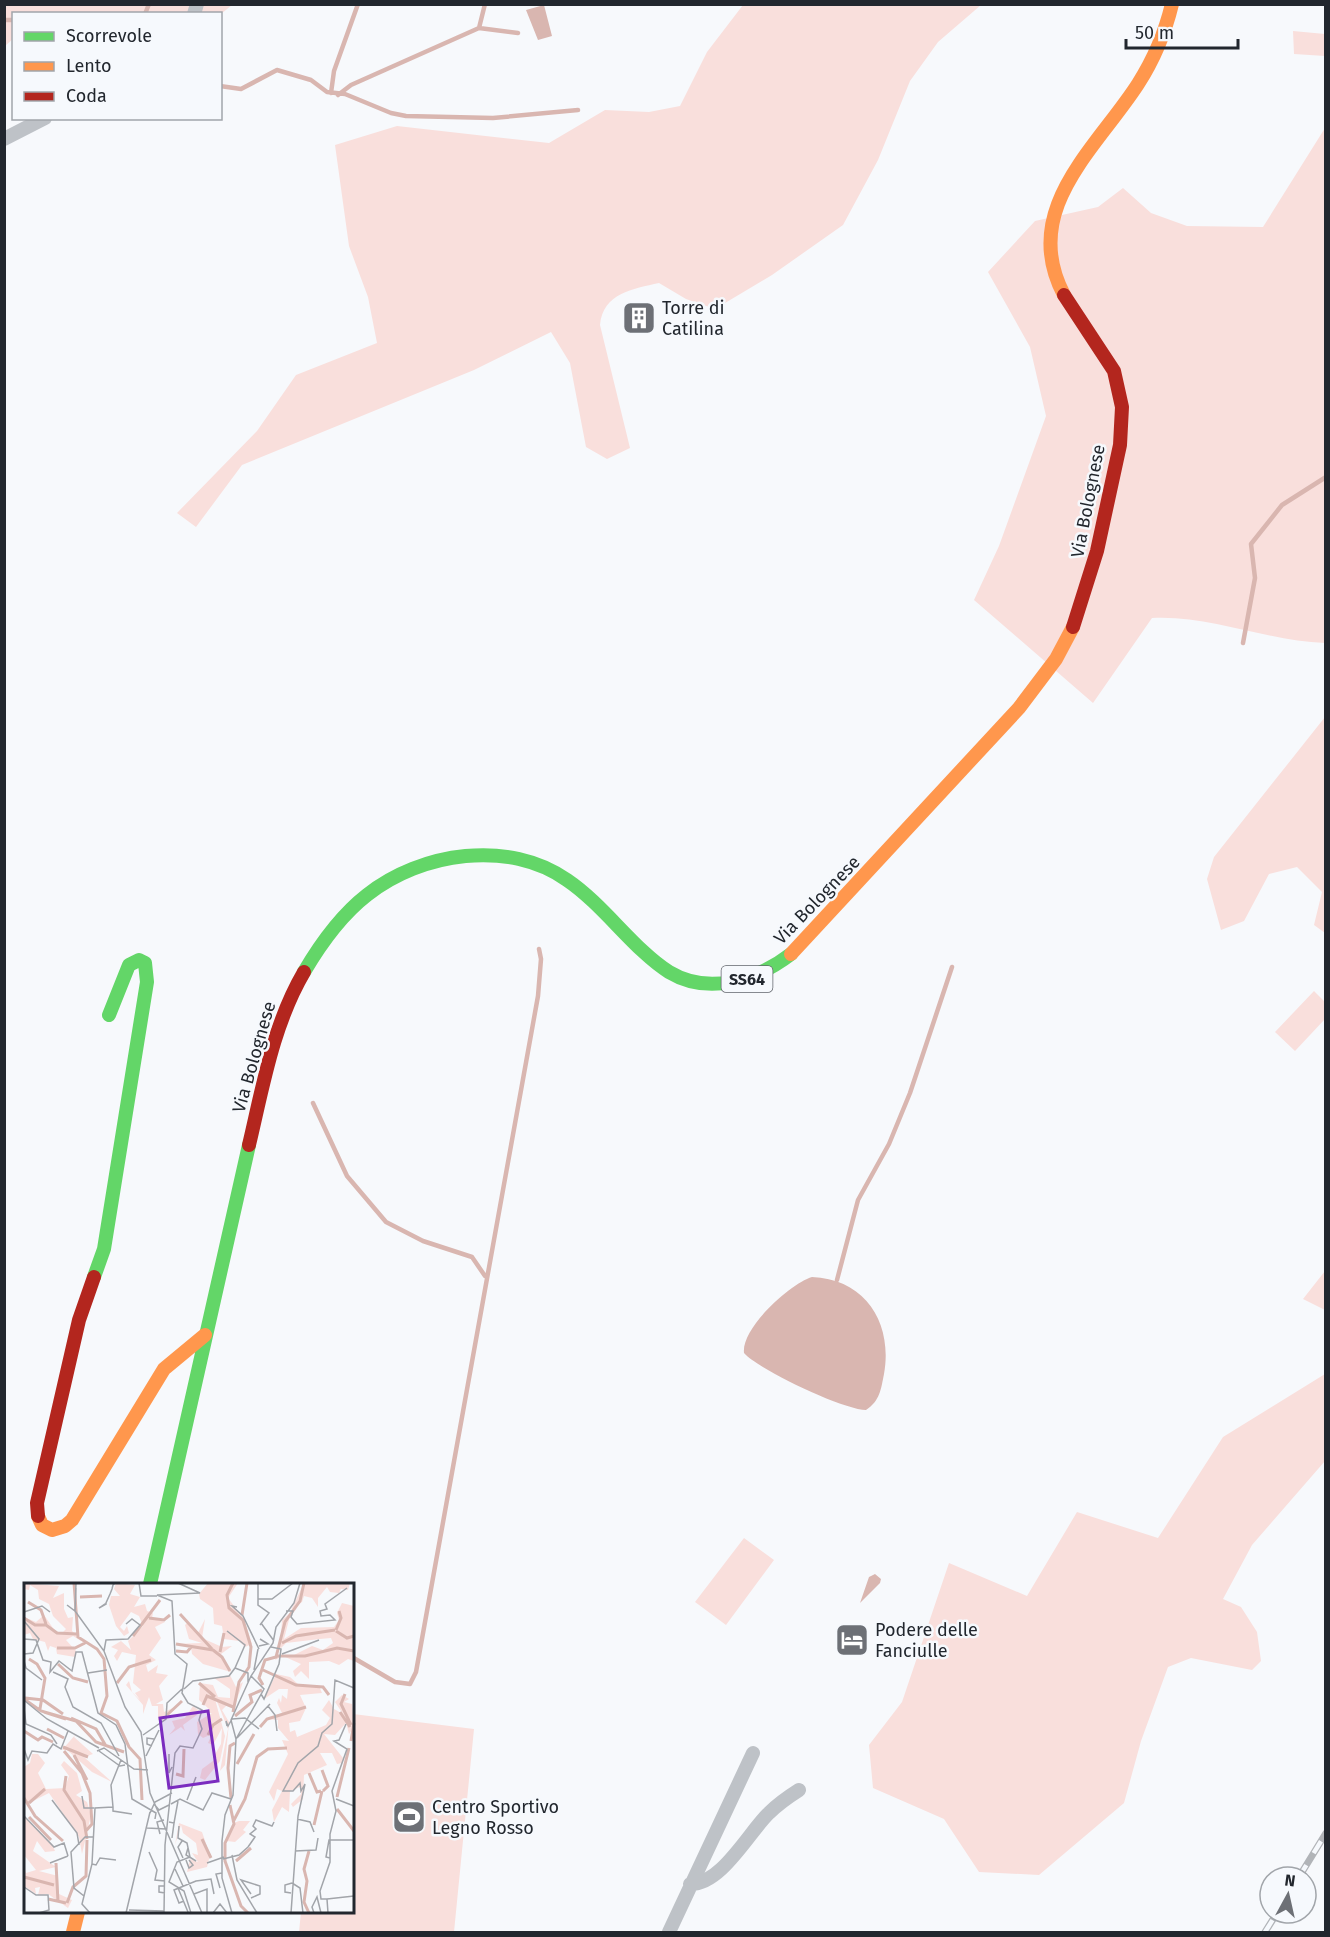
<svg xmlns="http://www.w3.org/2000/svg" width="1330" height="1937" font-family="'Fira Sans',sans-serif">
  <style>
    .green { fill: #f9dfdc }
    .water { fill: #d9b6b0 }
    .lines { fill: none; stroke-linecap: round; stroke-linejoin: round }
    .stream { stroke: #d9b6b0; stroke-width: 4.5 }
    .street { stroke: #bec2c7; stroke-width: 14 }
    .fast { stroke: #63d668; stroke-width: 14 }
    .slow { stroke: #ff974d; stroke-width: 14 }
    .jam { stroke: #b3261e; stroke-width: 14 }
    .rail-casing { stroke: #b1b4b8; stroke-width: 7 }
    .rail { stroke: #f6f9fd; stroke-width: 4.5; stroke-dasharray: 14; stroke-linecap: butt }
    .labels { text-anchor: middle; stroke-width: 5; stroke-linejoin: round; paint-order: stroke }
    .shield { fill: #f6f9fd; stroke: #62666c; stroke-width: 1.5 }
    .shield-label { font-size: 16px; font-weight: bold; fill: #22272e }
    .poi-label { font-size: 18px; fill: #22272e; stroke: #f6f9fd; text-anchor: start }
    .street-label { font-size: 18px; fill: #22272e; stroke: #f6f9fd }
    .inset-river { fill: none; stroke: #d9b6b0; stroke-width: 3 }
    .inset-road { fill: none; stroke: #a2a5aa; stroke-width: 1.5 }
    .view { fill: #7b2cbf; fill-opacity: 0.15; stroke: #7b2cbf; stroke-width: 3 }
    .inset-edge { fill: none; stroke: #22272e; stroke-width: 3 }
  </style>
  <rect width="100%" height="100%" fill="#f7f9fc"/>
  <path class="green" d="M5,5H232L221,14H14L13,39L5,46Z
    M743,5H981L938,42L910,81L878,160L843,225L772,275L715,309L686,299L659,283C633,289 603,293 600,325L630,448L607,459L586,447L570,363L551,332L474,370L242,465L196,527L177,513L257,431L296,375L377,343L368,297L349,246L335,145L397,126L549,143L605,110L649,112L680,106L707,52Z
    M1293,31L1325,34V56L1294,54Z
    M1325,128V643C1267,641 1210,615 1152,618L1093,703L974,600L999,546L1046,416L1030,347L988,272L1035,221L1098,207L1123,188L1151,213L1187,226L1263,227Z
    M1325,717V933L1314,925L1322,892L1297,867L1269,874L1244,921L1221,930L1207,879L1214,857Z
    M1314,991L1325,1002V1019L1295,1051L1275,1032Z
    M1325,1271V1310L1303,1299Z
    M1325,1374V1461L1252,1545L1223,1599L1241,1607L1257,1632L1261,1661L1252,1670L1191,1658L1168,1667L1141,1741L1124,1803L1039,1875L979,1872L944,1819L873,1788L869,1745L902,1702L949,1563L1027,1596L1077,1512L1158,1538L1223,1437Z
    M744,1538L774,1560L726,1625L695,1602Z
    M353,1714L474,1729L454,1932H299L301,1912H352Z"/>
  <path class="water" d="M544,5L552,36L538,40L526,10Z
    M812,1277C866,1279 893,1324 884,1374C881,1389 880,1401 866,1410C844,1410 759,1370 744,1353C741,1328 791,1283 812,1277Z
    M875,1574L881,1579L880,1583L860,1603L869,1577Z"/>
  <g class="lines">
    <path class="stream" d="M145,14L149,4
      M4,20H14
      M479,28L485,4
      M220,86L241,89L277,70L311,80L327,92L345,94L391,113L406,116L493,118L578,110
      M331,93L334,71L358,4
      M338,95L351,85L479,28L518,33
      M1243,643L1255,578L1251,544L1282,505L1326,477
      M313,1103L347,1176L386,1222L423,1241L472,1257L485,1276
      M837,1280L858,1200L889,1144L910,1093L952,967
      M352,1657L395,1682L410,1684L416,1672L538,996L541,959L539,949"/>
    <path class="street" d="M194,14L197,4
      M4,139L45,118
      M690,1884C721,1885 749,1832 769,1813C778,1804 788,1797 799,1790
      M669,1932L753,1753"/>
    <path class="fast" d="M304,972C321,943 340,916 367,895C421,852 509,839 567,880C604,905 634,950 669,972C709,996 757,980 791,954
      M94,1277L104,1249L147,982L145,963L139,960L129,965L109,1015
      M150,1584L249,1145"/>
    <path class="slow" d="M1064,295C1019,210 1096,149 1138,84C1154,59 1165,33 1172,4
      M791,954L1019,708L1056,659L1073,627
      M38,1516L42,1525L52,1530L65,1526L72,1520L164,1369L205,1335
      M73,1932L78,1912"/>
    <path class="jam" d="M1064,295L1114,371L1122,407L1120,445L1097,551L1073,627
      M249,1145C263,1086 273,1025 304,972
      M38,1516L37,1503L79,1320L94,1277"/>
    <defs>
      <path id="rail" d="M1299,1877L1326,1833
        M1265,1932L1277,1913"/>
    </defs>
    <use href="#rail" class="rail-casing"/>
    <use href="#rail" class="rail"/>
  </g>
  <defs>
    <symbol id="building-square" viewBox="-11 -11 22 22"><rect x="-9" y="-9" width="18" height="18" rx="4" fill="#6d7076" stroke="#f6f9fd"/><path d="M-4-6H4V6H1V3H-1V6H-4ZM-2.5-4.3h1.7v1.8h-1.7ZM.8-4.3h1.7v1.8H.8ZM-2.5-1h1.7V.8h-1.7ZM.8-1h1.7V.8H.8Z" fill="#fff"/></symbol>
    <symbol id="hotel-square" viewBox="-11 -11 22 22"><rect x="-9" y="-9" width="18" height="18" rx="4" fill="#6d7076" stroke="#f6f9fd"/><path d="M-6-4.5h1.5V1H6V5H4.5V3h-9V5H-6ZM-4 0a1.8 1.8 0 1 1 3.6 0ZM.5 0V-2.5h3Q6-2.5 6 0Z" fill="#fff"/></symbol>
    <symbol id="stadium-square" viewBox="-11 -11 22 22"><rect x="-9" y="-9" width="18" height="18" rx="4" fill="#6d7076" stroke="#f6f9fd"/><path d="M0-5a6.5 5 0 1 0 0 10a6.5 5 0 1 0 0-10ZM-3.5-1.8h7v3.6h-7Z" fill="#fff"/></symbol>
  </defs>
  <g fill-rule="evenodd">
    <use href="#building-square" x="620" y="299" width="38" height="38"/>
    <use href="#hotel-square" x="833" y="1621" width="38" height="38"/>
    <use href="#stadium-square" x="390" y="1798" width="38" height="38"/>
  </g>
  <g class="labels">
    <rect class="shield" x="721.5" y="966" width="51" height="26" rx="4.5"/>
    <g class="shield-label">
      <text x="747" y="985">SS64</text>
    </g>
    <g class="poi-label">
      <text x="662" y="314">Torre di<tspan x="662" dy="21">Catilina</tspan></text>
      <text x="875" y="1636">Podere delle<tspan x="875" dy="21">Fanciulle</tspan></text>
      <text x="432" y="1813">Centro Sportivo<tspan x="432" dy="21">Legno Rosso</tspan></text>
    </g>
    <g class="street-label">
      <text transform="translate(1088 501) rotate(-79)" y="6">Via Bolognese</text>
      <text transform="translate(817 900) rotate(-46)" y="6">Via Bolognese</text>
      <text transform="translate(254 1057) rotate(-74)" y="6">Via Bolognese</text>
    </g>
  </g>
  <g transform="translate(24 1583)">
    <rect width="330" height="330" fill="#f7f9fc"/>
    <path d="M0,0L35,3L29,15L40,10V26L44,35L49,34L48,48L62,61L49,53L42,57L52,68L51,74L33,71L32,65L26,63L24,68L21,59L9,56L6,50L0,52V34L12,39L20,32L31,48L38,50L42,46L29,33L25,21L15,16L14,7L6,2L5,7L0,6ZM92,0L111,2L106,11L116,14L110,24L121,21L123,28L129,30L128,35L141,39L131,44L137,55L125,72L132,77L122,82L124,89L134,82L132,90L144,92L135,103L139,117L132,121H139L140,129L149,125L139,137H134V123H128L125,114L119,131V122L102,102L105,98L108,109L116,117L111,110L117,107L109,100L112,72L98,69L93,78L90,73L94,67L87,64L97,58L107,67L104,58L119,43L115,33L107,29L96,44L100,48L103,43L105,50L100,53L92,43L85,22L87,13H96L90,6ZM184,0H214L204,15L220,36L228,61L221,64L215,58L200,56L198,43L190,41L189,25L176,16L175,11ZM280,0H326L324,7L317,6L315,10L306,9L303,4L294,15V24L288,15L280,13L278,19L267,27ZM318,20L330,23V78L324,76L315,82L305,78L285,79V96L277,88L271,94L269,88L277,81L259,73L251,77L253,72H270L288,63L299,67L309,60L307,55L296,56L262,60L256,66L258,37L267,29L260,56L277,45L310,44L315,37L313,30ZM181,36L178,55L198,64L208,63L197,71L207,89L179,81L168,71L167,64L150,61L178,60L165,56L161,42L164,39L174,50ZM252,91L266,94L275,102L295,103L298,110L276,112L282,125L276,138L265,140L266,149L271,147L273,154L302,142L306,135L298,127L305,117L310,126L319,131L311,119L318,112L325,116L320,119L328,121L330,144L325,151L322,140L311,152L300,151L319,175L318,180L313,181L308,170H296L303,182L280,192L279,216L269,224L267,221L277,211L276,204L266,208L265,229L258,224L250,239L248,227L258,208L253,206L250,218L245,209L264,171L258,157L265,158L254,145V137L242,136L258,130L253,120L255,115L257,120L258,112L263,116L264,106H255L240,116ZM206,92L212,104L219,99L210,125L203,122L198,127L205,139L201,182L196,188L204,146L194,121L191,116L201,153L196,178L181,197L176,195L178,186L193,175H189L197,161L198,145L189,162L184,160L188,151L179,155L174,151L173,139L188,130H183L185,126L175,117L176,100L189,102L194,114L206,115V106L190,95ZM169,123L177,129L159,142L161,148L157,144L145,152L151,145L148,138L161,135ZM52,151L50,154L69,171L60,174L88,199L68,189L43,167H38ZM8,171H14L21,180L14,190L22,206L41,205L45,193L37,182L40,178L53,190L58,208L52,212L63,219L67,232L58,271L55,254L25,210L5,220L0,214V184L6,180ZM0,233L28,261L31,268L21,269L13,258L9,268L32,284L15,288L34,293L35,311L48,317L44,325L24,311L14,312L16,304L11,305L12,311L0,303V284L2,290L12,287L0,272ZM215,238H226L219,247L222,249L211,259L203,258L210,240ZM155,240L178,249L186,272L183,284L163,289L166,276L174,279L168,270L174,272L172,260L159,250L157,242L151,262Z" fill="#f9dfdc"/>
    <path class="inset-river" d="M50,0L54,54L73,66L80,76L83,113L77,130L93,138L105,164L116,176L118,217M56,14L78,13M4,19L17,27L22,41M156,31L188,66M218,32L223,0M0,35L11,42H22L33,50L53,51M125,35L140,37L146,32M312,47L317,35L315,28M312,48L323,55L330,53M109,53L136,17M258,60L272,53L311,47M152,61L189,67L198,74L206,88M33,65H51L61,60M152,68L163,69L168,63M196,69L200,50M253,73H281L313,65L330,68M5,76L13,81L21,95L16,126M34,81L49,95L64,99M239,87L272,102L299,104L305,112M93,100L105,84L127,77M175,100L191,114M239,102L235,95L241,77L252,74L261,39L276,18L280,0M321,111L317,121L327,142M1,115L19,117L39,131M0,116L17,128L52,138L72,159L100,169M179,122L183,113L209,124M20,129L42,136M209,129L215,99L225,84L227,64L219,37L205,25L203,12L209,0M316,129L326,144M143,132L158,118M211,133L228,119L226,112L238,107M47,135L72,146L82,163M236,144L243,136L282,124M23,146L40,155M0,148L14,157L18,154L29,159M184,152L189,142L198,136M327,158L330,140M39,164L64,174M40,168L58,190L66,210L68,241L61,249M50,172L63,197M213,181L230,151M298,187L304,203L299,208M285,190L293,209L297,208M152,191L159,193L160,166M42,193L40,207L60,238L63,256M313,214L325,165M0,215L11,233L39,258M207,215L204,185L206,163L211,160M5,220L21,206M206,222L210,241L201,260V278L217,323L224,330M313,226L330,248M5,234L27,257M209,239L221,216L233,174L244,166L263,165M290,242L298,208M178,256L187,275M285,268L280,286L283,298L280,319L285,330M212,278L227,265M32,280L34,319M0,294L30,302M24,316L42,320M43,320L49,304L62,293L63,257"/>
    <path class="inset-road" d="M52,0L51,28L80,68L101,124L117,149L126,210L178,330M115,0L117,13H133M234,0V22L245,30L236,42M234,16H248L269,0M82,21L75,25L81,21H82V20L86,11L88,6L89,2L91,0M43,22L51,28L52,5M213,24L208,23L219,33L235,66M262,28H269L267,34L273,41L311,37L306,32L297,33L296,28L303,26L301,21L323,5M0,29L18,23L26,29M0,38L15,56L9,70L0,71M237,40L250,58M203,48L221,62L211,85M0,56L12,57L19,77L27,79L26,89L35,78L48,88L52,69H58L74,130L92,142L101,161L108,216L132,230L131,236M235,63L244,61L236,56M80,68L82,57L104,56L116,42L108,36L102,41M258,71L295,57M0,78L2,85L18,97M230,87L234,66M29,89L44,96L41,104L49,124L77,140L95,173M64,90L83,87M160,106L169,98L205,93L211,85L224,90V99M237,111L240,116L255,81L257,66L247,64M1,118L23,136L75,165M244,123L251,132L253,148M0,125L2,141L27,152L33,161M208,136L221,135L235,146M203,143L202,138L204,143L208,136M119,152L142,136L143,120L158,106M213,155L246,121M212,156L240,106L227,93M128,163L123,161V155L130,156M0,166L4,177L8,168L23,170L29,161L37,166L44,148M73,168L80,165L110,186L124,187M75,168L96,183L101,182M145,171V190L148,184M122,173L135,147M58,213L60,225H70M312,216L330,223M28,217L53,250L55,262M163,217L172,194M130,221L135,227L145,222M147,221L156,216L179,227L188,210L207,216M89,224L87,202L97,177M89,224V228L108,231M126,230L131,219L148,210M0,233L30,264L40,260L44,273M273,236L286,239L290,249M145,239L150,240L148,255M150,240L154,218M155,243L154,255L163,260L166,274L153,279L145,299L160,308L167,330M123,245L142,246M136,251L133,239L140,237M158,258L154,264L159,275M164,265L162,272L172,278L166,274M271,268L292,267L294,255M125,269L133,287L131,297L141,298M208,272L213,297L233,330M306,275L302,274L305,257H330M199,276L215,272L224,264L231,254L226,251L232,246L229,243L232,237L248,243L250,239M162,277L165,285L169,282L165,277M26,280L44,273M183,280L200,274M68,281L72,282L76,275L92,277M151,286L159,303M268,300L276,305L279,330M0,304L12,312H24L25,327L15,330M154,305L164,329M196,305L192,291L198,290M141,310L135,309V303H141M267,310L261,309V302L268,300M170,311L183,306V330M227,311L217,297L236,303V311L227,315M60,313L50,305L47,269L61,254H69M303,316L330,313M160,318L155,320L150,307L172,298L187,296L190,311M105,327L140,328M66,330L58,321L68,281L71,225L89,224M102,330L126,229M140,330L141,262L151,170L156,163L169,165L178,146L175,137L178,127L164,120L158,110L163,81L151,71L148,18L133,12L176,10L154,0M189,330L196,321L203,330M208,330L198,295V258L201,232L209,212L212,156L207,137L227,93L249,60L252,44L270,20L276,0M267,330L274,233L281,201L277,208L276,200L269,208H259L274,180L294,163L298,150L308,141L311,97L330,105M290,330L288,324L293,314L297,330M304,330L303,316H297L296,308L306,279V251L312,228L308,208L323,166L310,158L315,157L322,141"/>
    <path class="view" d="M184,128L194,198L145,205L136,135Z"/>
    <rect width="330" height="330" class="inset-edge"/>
  </g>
  <rect width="1330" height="1937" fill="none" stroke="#22272e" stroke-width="12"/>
  <rect x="12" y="12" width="210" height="108" fill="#f6f9fd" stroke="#a1a5aa" stroke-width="1.5"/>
  <rect x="24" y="32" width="30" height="9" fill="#63d668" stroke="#a1a5aa" stroke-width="1.5"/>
  <text x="66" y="42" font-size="18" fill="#22272e">Scorrevole</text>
  <rect x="24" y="62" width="30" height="9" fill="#ff974d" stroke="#a1a5aa" stroke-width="1.5"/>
  <text x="66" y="72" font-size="18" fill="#22272e">Lento</text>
  <rect x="24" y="92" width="30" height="9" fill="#b3261e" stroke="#a1a5aa" stroke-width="1.5"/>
  <text x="66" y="102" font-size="18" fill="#22272e">Coda</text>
  <g transform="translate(1288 1895) rotate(8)"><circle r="28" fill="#f6f9fd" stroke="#a1a5aa" stroke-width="1.5"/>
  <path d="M0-4.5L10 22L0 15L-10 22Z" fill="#6d7076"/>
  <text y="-9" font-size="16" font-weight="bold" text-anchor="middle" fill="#22272e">N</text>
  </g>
  <path d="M1126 39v9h112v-9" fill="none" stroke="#22272e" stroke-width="3"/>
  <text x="1135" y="39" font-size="18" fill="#22272e" stroke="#f6f9fd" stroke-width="4.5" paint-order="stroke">50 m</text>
</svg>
